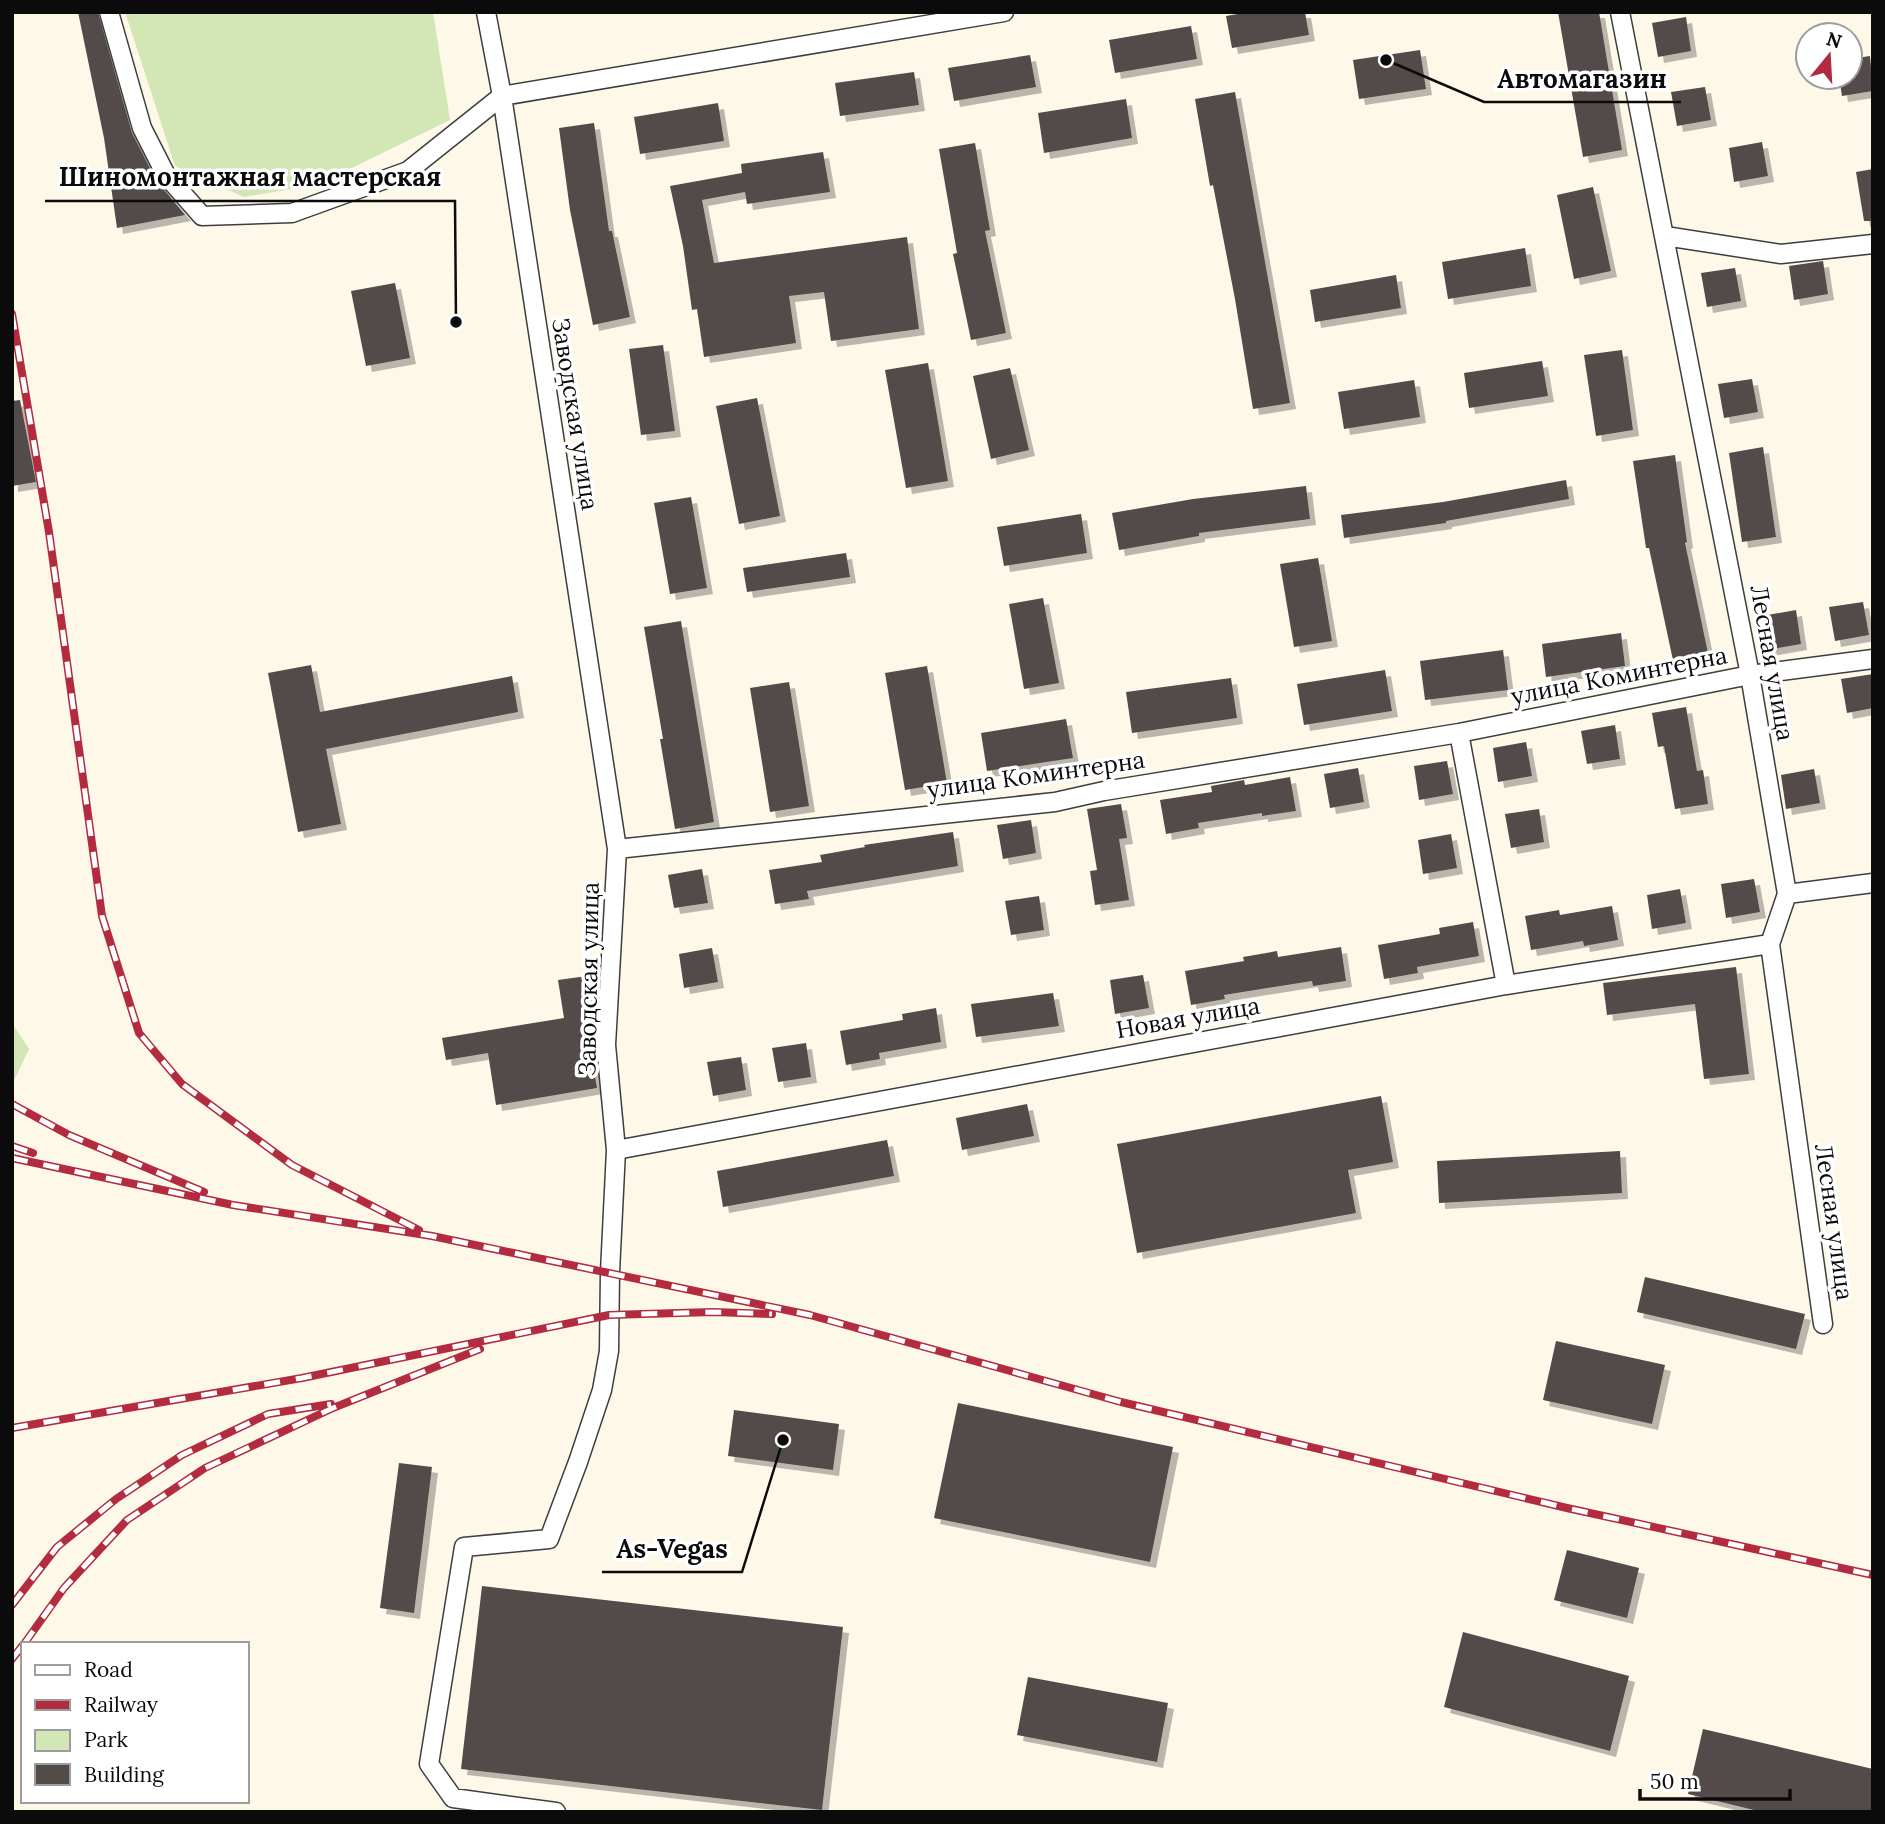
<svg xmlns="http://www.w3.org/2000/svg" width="1885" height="1824" font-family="Lora,serif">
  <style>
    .green { fill: #d3e6b6 }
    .building { fill: #534b48; filter: url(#shadow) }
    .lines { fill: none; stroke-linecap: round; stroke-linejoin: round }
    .minor-casing { stroke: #3e3e3e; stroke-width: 21 }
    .minor { stroke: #fff; stroke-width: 18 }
    .rail-casing { stroke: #b22b3f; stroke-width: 8 }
    .rail { stroke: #fff; stroke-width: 5; stroke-dasharray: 16; stroke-linecap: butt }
    .labels { text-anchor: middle; stroke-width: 7; stroke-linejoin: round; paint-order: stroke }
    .street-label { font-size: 24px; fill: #0b0b0b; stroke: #fff }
    .leader { fill: none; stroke: #0b0b0b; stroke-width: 2.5 }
    .callout-dot { fill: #0b0b0b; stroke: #fff; stroke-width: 2.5 }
    .callout-label { font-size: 26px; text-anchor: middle; font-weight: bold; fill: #0b0b0b; stroke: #fff; stroke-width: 7; stroke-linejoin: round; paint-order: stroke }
  </style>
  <defs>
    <filter id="shadow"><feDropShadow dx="6" dy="6" stdDeviation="0" flood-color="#0004"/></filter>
  </defs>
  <rect width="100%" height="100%" fill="#fef8e9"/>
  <path class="green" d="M125,12H433L450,120L317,185L244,197L175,166Z
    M12,1023L29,1049L12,1085Z"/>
  <path class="building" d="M78,12H98L132,133L156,180L185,215L117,228L104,138Z
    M1249,12H1305L1309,35L1232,48L1226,16Z
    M1558,12H1599L1622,150L1583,157Z
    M1686,17L1691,51L1658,57L1652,23Z
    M1191,26L1197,59L1115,73L1109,40Z
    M1420,50L1426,89L1359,99L1353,60Z
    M1030,55L1036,87L954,101L948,68Z
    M1870,56L1873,91L1842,96L1839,77H1850V59Z
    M914,72L919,105L840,116L835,83Z
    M1705,87L1711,120L1677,126L1671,92Z
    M1235,92L1290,403L1253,409L1235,299L1213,185L1210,186L1195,99Z
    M1126,99L1132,138L1044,153L1038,113Z
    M718,103L724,141L640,154L634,117Z
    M594,123L609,231H612L630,317L593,325L570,210L559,128Z
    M1762,142L1768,176L1734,182L1729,148Z
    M975,143L990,230L985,231L1006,333L971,340L953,254L957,253L939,149Z
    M823,152L830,192L747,204L745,192L702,200L714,263L907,237L919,329L831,341L824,292L789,296L796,343L704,357L697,309L692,310L683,246L670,186L742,173L741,164Z
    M1873,169V221H1864L1856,172Z
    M1593,187L1611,271L1574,279L1557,195Z
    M1525,248L1531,286L1448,299L1442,262Z
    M1823,261L1828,294L1794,300L1789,266Z
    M1735,268L1741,301L1707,307L1701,273Z
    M1396,275L1401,308L1315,322L1310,290Z
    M395,283L410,358L366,366L351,291Z
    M663,345L675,431L641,435L629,349Z
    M1622,350L1633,430L1596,436L1584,355Z
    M1542,361L1548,396L1469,408L1464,373Z
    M928,363L948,481L906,488L885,370Z
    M1010,368L1029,450L991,459L973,376Z
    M1752,379L1758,412L1724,418L1718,384Z
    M1414,380L1420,417L1344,429L1338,392Z
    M757,398L780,516L739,524L716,406Z
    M20,400L36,482L12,486V401Z
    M1763,447L1776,537L1742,542L1729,453Z
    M1675,455L1687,542L1685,543L1709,658L1674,665L1649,548H1646L1633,461Z
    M1566,480L1569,499L1446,521V523L1344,538L1341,515L1443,502Z
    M1306,486L1310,519L1199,533V536L1119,550L1112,513L1193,499Z
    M691,497L707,588L670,594L654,503Z
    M1081,514L1087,553L1004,566L997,527Z
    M846,553L850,577L747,592L743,568Z
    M1318,558L1332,641L1294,647L1280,564Z
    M1043,598L1059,683L1024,689L1009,604Z
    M1863,602L1869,635L1835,641L1829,607Z
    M1796,610L1801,644L1767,650L1762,616Z
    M681,621L714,822L675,829L660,739H663L644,627Z
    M1621,633L1625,666L1546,677L1542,644Z
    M1503,650L1508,690L1425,700L1420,661Z
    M311,665L320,712L512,676L518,712L326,749L341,824L298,832L268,673Z
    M927,666L947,783L905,790L885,673Z
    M1385,670L1392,711L1304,725L1297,684Z
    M1873,674V708L1847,713L1841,679Z
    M1231,678L1237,718L1132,733L1126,692Z
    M789,682L809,806L770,812L750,688Z
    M1686,707L1697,771L1703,770L1708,804L1675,809L1664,746L1658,747L1652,713Z
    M1066,719L1073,758L987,771L981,733Z
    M1615,725L1620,759L1587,764L1581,731Z
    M1526,742L1532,776L1498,782L1493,748Z
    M1447,761L1453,794L1419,800L1414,766Z
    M1358,768L1364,802L1330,808L1324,774Z
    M1814,769L1820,803L1786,809L1781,775Z
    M1290,777L1296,811L1262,816V813L1198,823L1199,828L1166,834L1160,800L1212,792L1211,786L1244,780L1245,785Z
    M1121,804L1127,838L1119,839L1129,900L1095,905L1090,871L1097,870L1087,809Z
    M1539,809L1544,842L1511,848L1505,814Z
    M1031,820L1036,853L1003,859L997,825Z
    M953,832L958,866L807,891L809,899L775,904L769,870L822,862L820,855L865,847L864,845Z
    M1451,834L1457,868L1423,874L1418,840Z
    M702,869L708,903L674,908L668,875Z
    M1754,879L1760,912L1726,918L1721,884Z
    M1680,889L1686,923L1652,929L1647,895Z
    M1039,896L1044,930L1011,935L1005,901Z
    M1612,906L1618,940L1584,946L1583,941L1531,950L1525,916L1559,910L1560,915Z
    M1473,922L1479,956L1417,967L1418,973L1384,979L1378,945L1440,934L1439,928Z
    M1341,947L1346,981L1313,986L1312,981L1224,995L1225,999L1191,1005L1185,971L1244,961L1243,957L1277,951L1278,957Z
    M712,948L718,982L684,988L679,954Z
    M1736,967L1749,1074L1704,1079L1695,1004L1607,1015L1603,983Z
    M1143,975L1149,1008L1115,1014L1110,980Z
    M587,976L591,1001L586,1002L592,1036L588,1037L597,1088L496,1105L488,1053L446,1060L442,1038L564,1018L558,980Z
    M1053,993L1059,1026L976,1037L971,1004Z
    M936,1008L941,1042L879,1053L880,1059L846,1065L840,1031L903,1020L902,1014Z
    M806,1043L811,1077L778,1082L772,1048Z
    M741,1057L746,1090L713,1096L707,1062Z
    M1381,1096L1393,1162L1348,1170L1356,1213L1137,1253L1117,1144Z
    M1027,1104L1034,1136L962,1150L956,1118Z
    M887,1140L894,1176L723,1207L717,1171Z
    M1620,1151L1622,1193L1439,1203L1437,1161Z
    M1645,1277L1805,1314L1796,1349L1637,1312Z
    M1556,1341L1665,1365L1652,1424L1543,1400Z
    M958,1403L1173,1447L1150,1562L934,1518Z
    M734,1410L839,1424L833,1470L728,1456Z
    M399,1463L432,1467L414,1613L380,1608Z
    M1567,1550L1639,1568L1627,1618L1554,1600Z
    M482,1586L843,1627L822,1810L461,1769Z
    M1463,1632L1629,1676L1610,1751L1444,1707Z
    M1028,1677L1168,1703L1157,1762L1017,1735Z
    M1703,1729L1873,1769V1812H1762L1688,1794Z"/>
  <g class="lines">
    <defs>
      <path id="minor" d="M109,12L142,128L166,175L202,216L292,213L408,171L502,96L1004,12
        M486,12L502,96L617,849L606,1045L616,1150L610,1272L609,1351L602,1390L578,1462L549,1539L464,1547L429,1764L453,1798L556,1812
        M1620,12L1750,675L1787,894L1770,944L1823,1324
        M1665,236L1781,254L1873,244
        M1459,733L1506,985
        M617,849L1055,802L1104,791L1459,733L1750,675L1873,659
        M1787,894L1873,883
        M616,1150L1506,985L1770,944"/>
    </defs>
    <use href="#minor" class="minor-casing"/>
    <use href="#minor" class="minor"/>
    <defs>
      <path id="rail" d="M12,314L49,532L102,916L139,1033L182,1084L292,1165L419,1230
        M12,1104L69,1135L204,1192
        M12,1146L33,1153
        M12,1158L233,1205L432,1236L810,1315L1121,1402L1567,1508L1873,1575
        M12,1428L302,1378L609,1315L713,1312L772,1314
        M12,1605L57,1547L116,1499L182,1455L268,1414L331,1404
        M24,1644L64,1588L127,1520L205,1468L333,1408L480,1349
        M12,1659L23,1645"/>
    </defs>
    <use href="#rail" class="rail-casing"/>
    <use href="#rail" class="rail"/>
  </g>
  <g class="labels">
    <g class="street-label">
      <text transform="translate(575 414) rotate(81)" y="8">Заводская улица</text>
      <text transform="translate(1772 663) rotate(80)" y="8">Лесная улица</text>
      <text transform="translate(1619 676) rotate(-11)" y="8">улица Коминтерна</text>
      <text transform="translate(1036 775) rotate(-8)" y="8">улица Коминтерна</text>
      <text transform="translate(589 979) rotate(-89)" y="8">Заводская улица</text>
      <text transform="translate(1188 1018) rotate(-10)" y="8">Новая улица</text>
      <text transform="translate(1834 1222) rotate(82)" y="8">Лесная улица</text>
    </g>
  </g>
  <path class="leader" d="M1386 60L1484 102H1681M456 322L455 201H45M783 1440L742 1572H602"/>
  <g class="callout-dot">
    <circle cx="1386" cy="60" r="7"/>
    <circle cx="456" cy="322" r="7"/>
    <circle cx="783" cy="1440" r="7"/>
  </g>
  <g class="callout-label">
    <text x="1582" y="88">Автомагазин</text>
    <text x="250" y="186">Шиномонтажная мастерская</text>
    <text x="672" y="1558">As-Vegas</text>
  </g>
  <rect width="1885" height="1824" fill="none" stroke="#0b0b0b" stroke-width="28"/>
  <rect x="21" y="1642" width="228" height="161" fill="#ffffff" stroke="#9d9d9d" stroke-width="2"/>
  <rect x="35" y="1665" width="35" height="10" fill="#ffffff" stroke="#9d9d9d" stroke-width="2"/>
  <text x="84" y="1677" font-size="21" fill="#0b0b0b">Road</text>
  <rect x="35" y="1700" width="35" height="10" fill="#b22b3f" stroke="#9d9d9d" stroke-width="2"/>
  <text x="84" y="1712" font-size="21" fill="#0b0b0b">Railway</text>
  <rect x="35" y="1730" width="35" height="21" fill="#d3e6b6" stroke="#9d9d9d" stroke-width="2"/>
  <text x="84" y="1747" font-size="21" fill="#0b0b0b">Park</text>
  <rect x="35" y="1764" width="35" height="21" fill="#534b48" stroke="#9d9d9d" stroke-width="2"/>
  <text x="84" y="1782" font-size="21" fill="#0b0b0b">Building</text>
  <g transform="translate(1829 56) rotate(18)"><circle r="33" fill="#ffffff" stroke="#9d9d9d" stroke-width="2"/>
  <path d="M0-5L12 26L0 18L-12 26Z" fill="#b22b3f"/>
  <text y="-10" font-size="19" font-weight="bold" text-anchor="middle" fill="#0b0b0b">N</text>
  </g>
  <path d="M1640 1789v10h150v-10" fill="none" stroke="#0b0b0b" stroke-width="3.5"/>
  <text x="1650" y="1789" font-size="21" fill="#0b0b0b" stroke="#ffffff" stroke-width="5" paint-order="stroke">50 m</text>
</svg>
